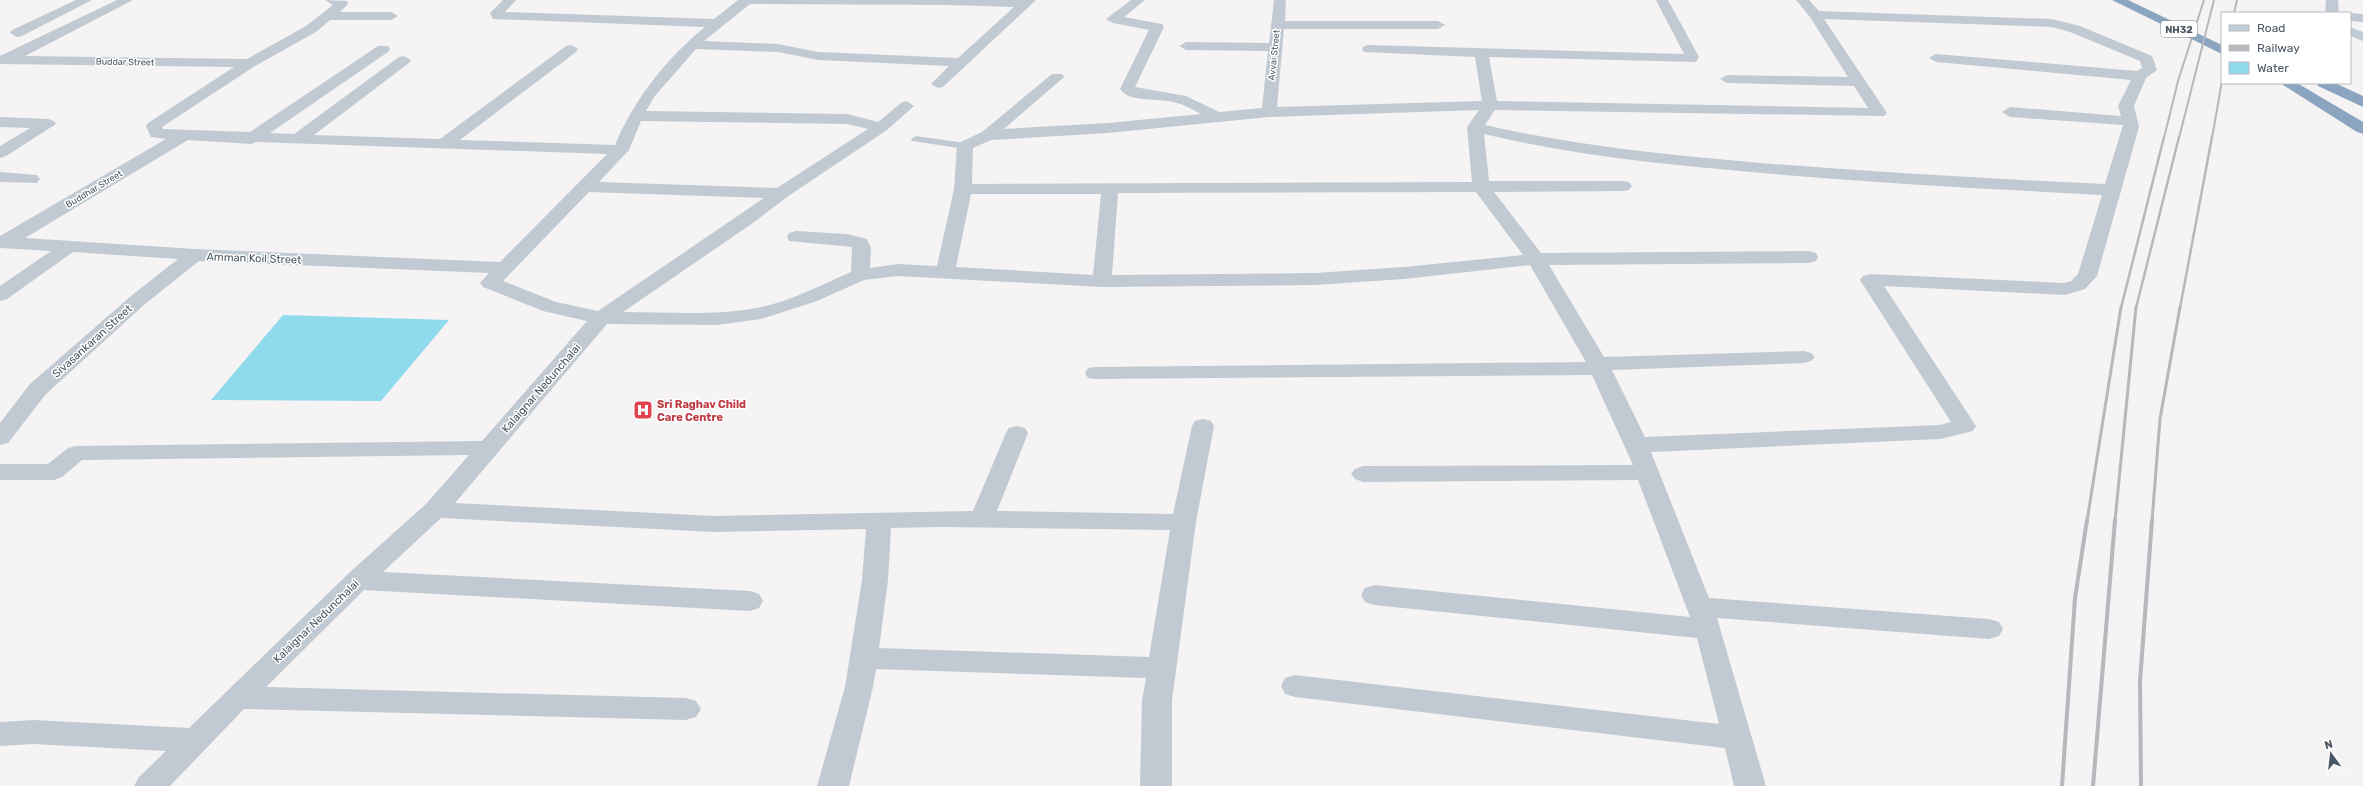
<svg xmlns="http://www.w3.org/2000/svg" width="2363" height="786" font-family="Rubik,sans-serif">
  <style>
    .water { fill: #90daee }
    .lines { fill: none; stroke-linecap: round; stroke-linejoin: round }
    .lane { fill: #c1cad2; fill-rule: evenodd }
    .street { fill: #c1cad2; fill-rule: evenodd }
    .secondary { fill: #c1cbd6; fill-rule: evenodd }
    .highway { fill: #8ba5c1; fill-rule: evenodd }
    .rail-far3 { stroke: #b5b8bd; stroke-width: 2 }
    .rail-far2 { stroke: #b5b8bd; stroke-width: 2.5 }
    .rail-far1 { stroke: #b5b8bd; stroke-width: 3 }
    .rail { stroke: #b5b8bd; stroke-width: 4 }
    .labels { text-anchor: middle; stroke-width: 3; stroke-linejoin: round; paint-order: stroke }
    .far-street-label { font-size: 9px; fill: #4a5661; stroke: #fff }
    .shield { fill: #fff; stroke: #808990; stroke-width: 1 }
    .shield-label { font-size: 10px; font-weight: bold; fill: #4a5661 }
    .street-label { font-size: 11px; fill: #4a5661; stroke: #fff }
    .health-label { font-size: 11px; font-weight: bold; fill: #be3a42; stroke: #fff; text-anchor: start }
  </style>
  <rect width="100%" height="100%" fill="#f5f3f3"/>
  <path class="water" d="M283,315L449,320L381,401L211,400Z"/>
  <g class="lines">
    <path class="lane" d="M916,136L965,143L971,146L965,149L912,141L911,139Z"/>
    <path class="street" d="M76,0H92L22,36L17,37L10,33L12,30Z
      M117,0H133L25,56L247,59L306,26L333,5L325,0L347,1L348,4L340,12H391L398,16L391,20H330L316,32L255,66L162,127L163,129L250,132L378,46H388L390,49L388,52L270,133L294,134L399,57L404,56L411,60L409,63L314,135L440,139L566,46L571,45L578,49L576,52L460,140L615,145C635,98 666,59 705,27L493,19L490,13L503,0H516L505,12L714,19L738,0H1036L943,87L938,88L931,84L949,66L818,60L778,52L696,49L654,97L646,111L847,114L878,122L901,103L906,101L914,106L887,130L787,197L750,225L623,312C668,312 713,316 757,308C789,302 821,285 851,272L852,247L789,241L787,237L789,233L796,231L847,234L867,239L871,248L870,268L898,264L937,266L954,189L957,146L959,143L982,132L1052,74H1062L1064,77L1004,129L1108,123L1201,114C1192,109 1183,104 1173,102C1158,98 1129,103 1120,89L1149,30L1113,23L1106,19L1131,0H1145L1124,17L1162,24L1164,27L1135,87L1186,96L1219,112L1262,108L1268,51L1186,50L1179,46L1186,42L1269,43L1274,0H1286L1285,21H1438L1445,25L1438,29H1284L1277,107L1482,101L1475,57L1364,52L1362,49L1364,46L1369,45L1684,54L1656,0H1668L1699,57L1696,62L1489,57L1497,101L1868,108L1854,86L1727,83L1720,79L1727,75L1848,77L1810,17L1796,0H1809L1819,11L2052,19L2080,26L2152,56L2157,70L2146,78L2134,106L2139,127L2097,276L2085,289L2065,295L1884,286L1976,426L1973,431L1940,439L1651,452L1709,598L1989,619L1999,622L2003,629L1999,636L1989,639L1717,618L1766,786H1734L1725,748L1295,697L1285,694L1281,686L1285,678L1295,675L1719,724L1697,638L1374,605L1365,602L1361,595L1365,588L1374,585L1690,617L1638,480L1363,482L1355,479L1351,474L1355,469L1363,466L1633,465L1592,375L1096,379L1088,378L1085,373L1088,368L1096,367L1586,362L1530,265L1404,279L1315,285L1102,287L898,276L864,280L817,301L761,319L717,325L607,324L455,503L715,516L973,511L1006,433L1009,428L1017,426L1025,428L1028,433L997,511L1173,514L1192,426L1195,421L1203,419L1211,421L1214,426L1196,522L1172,700V786H1140L1142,700L1146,678L876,669L873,687L849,786H817L845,687L862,580L866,529L715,532L441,518L383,572L750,591L759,594L763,601L759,608L750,611L364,590L266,687L686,698L696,701L701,709L696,717L686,720L244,709L170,786H134L139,777L166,751L34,744L0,746V722L34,720L189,728L349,573L426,504L469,455L82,460L62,477L54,480H0V464H48L68,448L76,446L482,441L587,321L543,311L483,287L480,283L489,273L199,261L145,304L46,394L8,443L0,445V423L30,384L131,296L178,259L73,252L7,299L0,301V286L51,251L0,248V236L166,139L151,137L146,126L148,123L234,67L0,64V56ZM750,4L948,5L1014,7L958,58L818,52L778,44L704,41ZM1824,19L2052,27L2070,32L2140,61L2142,68L2137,71L1936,54L1929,58L1936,62L2131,80L2118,106L2121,116L2010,107L2002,112L2010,117L2123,125L2105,184C1991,179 1876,172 1761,163C1668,155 1575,146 1485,125L1495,110L1884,116L1887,113ZM1479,110L1467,127L1472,182L972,184L973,148L991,140L1108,133L1269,117ZM641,121L847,124L868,129L777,188L599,182L629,150ZM1484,134C1575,156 1669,165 1762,173C1875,183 1989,189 2102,195L2078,274L2071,281L2064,283L1870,274L1863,276L1860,280L1951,422L1940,425L1645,437L1612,370L1804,363L1811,361L1815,357L1811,353L1804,351L1604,357L1549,265L1809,263L1816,261L1818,257L1816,253L1809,251L1541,253L1494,192L1623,191L1629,190L1632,186L1629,182L1623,181H1489ZM188,140L251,144L257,142L607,154L500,262L195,249L25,238ZM589,192L764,198L598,311L556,302L503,281ZM1476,192L1523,255L1404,267L1315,273L1112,275L1118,193ZM971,194H1101L1093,275L956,267ZM940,527L1170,530L1149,657L879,648L888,580L891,528Z
      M2350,13L2363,14V22L2350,21Z
      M0,117L48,119L54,121L56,124L6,156L0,158V146L30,128L0,127Z
      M0,172L37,175L40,179L37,183L0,182Z"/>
    <path class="secondary" d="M2326,0H2338L2339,13H2325Z
      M2350,27L2363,32V41L2350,36Z"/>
    <path class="highway" d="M2112,0H2128L2222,45V54Z
      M2280,83H2297L2363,122V134L2357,132Z
      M2316,83H2335L2363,96V107L2318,86Z"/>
    <path class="rail-far3" d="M2234,13L2237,0
      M2164,138L2178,81L2204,0
      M2179,138L2214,0
      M2212,138L2222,81"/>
    <path class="rail-far2" d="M2121,308L2164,137
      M2136,308L2179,137
      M2180,308L2212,137"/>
    <path class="rail-far1" d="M2087,521L2121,307
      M2115,521L2136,307
      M2152,521L2160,419L2180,307"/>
    <path class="rail" d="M2062,786L2075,598L2087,520
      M2093,786L2115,520
      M2141,786L2140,681L2152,520"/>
  </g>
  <defs>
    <symbol id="hospital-square" viewBox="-11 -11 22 22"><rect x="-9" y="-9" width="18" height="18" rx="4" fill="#e0444e" stroke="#fff"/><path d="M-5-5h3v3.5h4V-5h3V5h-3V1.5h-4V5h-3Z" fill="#fff"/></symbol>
  </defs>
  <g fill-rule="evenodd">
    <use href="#hospital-square" x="632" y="399" width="22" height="22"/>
  </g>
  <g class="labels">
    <g class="far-street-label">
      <text transform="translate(1274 55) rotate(-84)" y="3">Avvai Street</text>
      <text transform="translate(125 62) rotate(1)" y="3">Buddar Street</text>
      <text transform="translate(94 189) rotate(-31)" y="3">Buddhar Street</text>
    </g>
    <rect class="shield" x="2161" y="21" width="36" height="16" rx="3"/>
    <g class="shield-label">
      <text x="2179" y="33">NH32</text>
    </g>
    <g class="street-label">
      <text transform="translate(254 258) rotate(2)" y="4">Amman Koil Street</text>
      <text transform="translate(92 341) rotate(-42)" y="4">Sivasankaran Street</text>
      <text transform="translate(541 388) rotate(-49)" y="4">Kalaignar Nedunchalai</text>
      <text transform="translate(316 621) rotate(-44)" y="4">Kalaignar Nedunchalai</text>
    </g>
    <g class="health-label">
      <text x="657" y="408">Sri Raghav Child<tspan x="657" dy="13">Care Centre</tspan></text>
    </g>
  </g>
  <rect x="2221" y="12" width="130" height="72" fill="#ffffff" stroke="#b7bbc0"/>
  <rect x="2229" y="25" width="20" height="6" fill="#c1cbd6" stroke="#b7bbc0"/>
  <text x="2257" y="32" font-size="12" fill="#4a5661">Road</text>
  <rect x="2229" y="45" width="20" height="6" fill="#b5b8bd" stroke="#b7bbc0"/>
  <text x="2257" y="52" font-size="12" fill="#4a5661">Railway</text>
  <rect x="2229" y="62" width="20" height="12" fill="#90daee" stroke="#b7bbc0"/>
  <text x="2257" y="72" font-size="12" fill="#4a5661">Water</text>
  <g transform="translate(2331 754) rotate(345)" stroke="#ffffff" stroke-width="3" paint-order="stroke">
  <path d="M0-3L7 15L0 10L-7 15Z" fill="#4a5661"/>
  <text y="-6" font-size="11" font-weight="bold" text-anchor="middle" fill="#4a5661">N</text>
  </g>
</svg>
